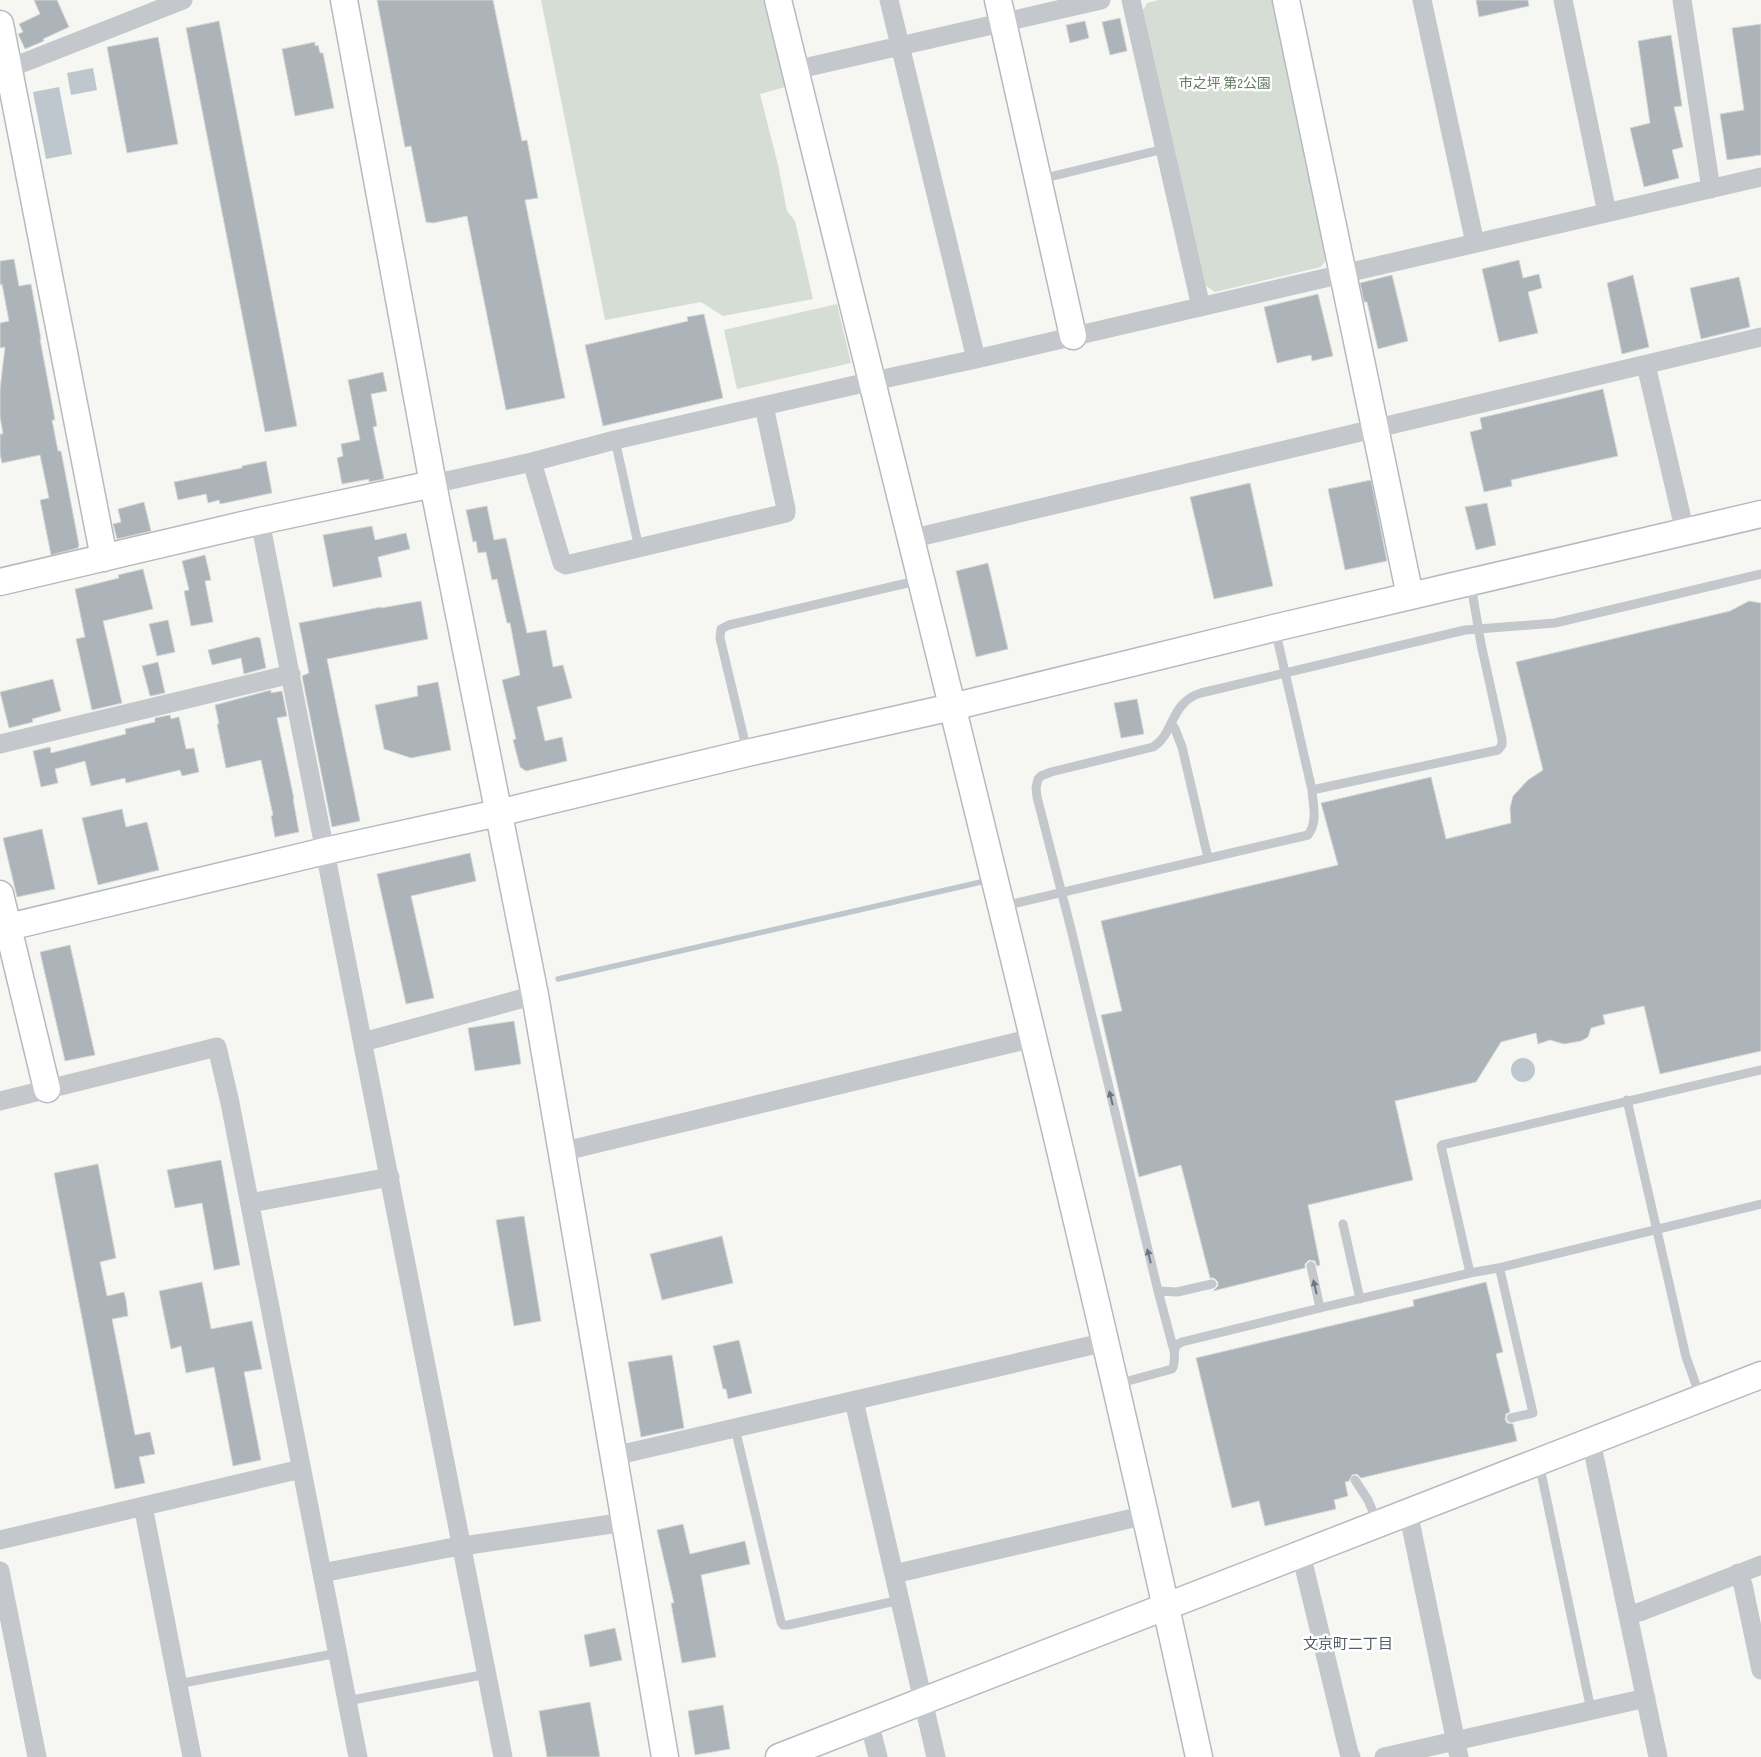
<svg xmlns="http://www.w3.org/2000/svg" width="1761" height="1757" font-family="'Sofia Sans Condensed','Noto Sans JP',sans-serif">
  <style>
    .green { fill: #d6ddd4 }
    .water { fill: #bfc7ce }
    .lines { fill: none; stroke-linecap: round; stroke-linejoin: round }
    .stream { stroke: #bfc7ce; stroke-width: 5.5 }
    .building { fill: #acb3b9; stroke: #d7d8d5 }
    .secondary-casing { stroke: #b6bac0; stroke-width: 29 }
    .lane { stroke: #c4c7cb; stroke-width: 9 }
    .street { stroke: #c4c7cb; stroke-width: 19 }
    .secondary { stroke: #fff; stroke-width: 26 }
    .oneway { fill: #6a7588 }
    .labels { text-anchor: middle; stroke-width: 5; stroke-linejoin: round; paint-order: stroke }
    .park-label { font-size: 14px; fill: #657b64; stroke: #fff }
    .neighbourhood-label { font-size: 15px; fill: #535c69; stroke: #fff }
  </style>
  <rect width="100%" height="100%" fill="#f6f6f3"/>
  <path class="green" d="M541,0H763L785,87L760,94L778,165L787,211L795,221L813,299L723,316L701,302L605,320Z
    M1159,0H1273L1328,257L1321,267L1215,292L1206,286L1143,10L1147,3Z
    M837,304L851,363L737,389L724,330Z"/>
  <path class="water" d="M93,68L97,90L71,95L67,73Z
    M59,87L72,154L46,159L33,92Z
    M1511 1070a12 12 0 1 1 24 0a12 12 0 1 1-24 0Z"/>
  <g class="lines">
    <path class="stream" d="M558,979L981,882"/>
  </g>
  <path class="building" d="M34,0H57L69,27L43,39L44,41L25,49L18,34L23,32L19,24L40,14Z
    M377,0H493L522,141L527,140L538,198L525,200L565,398L506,410L467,216L433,223L426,222L411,146L405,147Z
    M1476,0H1528L1529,6L1479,17Z
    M1120,18L1127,51L1110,55L1102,22Z
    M219,21L297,426L265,432L186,28Z
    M1085,21L1089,38L1070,43L1066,25Z
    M1761,24V155L1727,160L1720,114L1744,110L1732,28Z
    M1671,35L1682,106L1674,107L1683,147L1672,150L1679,178L1644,187L1630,128L1650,123L1638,41Z
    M158,37L178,144L127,153L107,47Z
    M315,42V46L318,45L320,53H323L334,108L295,116L282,49Z
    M14,259L19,286L31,284L41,339H40L55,420H52L58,451H61L79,545L78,548L51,555L40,500L49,498L40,455L2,463L0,454V434H3L0,417V389L5,347L0,348V323L9,321L2,284L0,285V261Z
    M1519,260L1523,278L1539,274L1542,288L1528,292L1538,333L1499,342L1482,269Z
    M1392,275L1408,341L1378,349L1367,302H1364L1360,283Z
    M1633,275L1649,347L1622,354L1607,283Z
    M1739,277L1750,327L1701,339L1690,288Z
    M1318,294L1333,356L1312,361L1311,355L1277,363L1264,307Z
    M704,314L723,398L603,426L585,345L688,321L687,317Z
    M383,372L387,391L371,394L377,426L373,427L384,479L369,482V479L342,484L337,458L343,456L341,444L360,440L348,380Z
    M1603,389L1618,456L1511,480L1512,486L1484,492L1470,432L1482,429L1480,418Z
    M266,461L272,493L220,504L219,500L208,503L206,494L178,500L174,482L242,468V466Z
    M1371,480L1387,561L1345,570L1328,489Z
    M1250,483L1273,586L1214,599L1190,497Z
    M144,502L151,531L117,539L113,524L121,522L118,509Z
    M1487,503L1496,545L1476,550L1465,507Z
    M487,506L494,540L506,538L527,633L546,630L553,667L563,665L572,698L537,707L545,741L562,737L567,761L526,771L520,767L513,740L516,739L502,680L520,675L510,623H507L497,579L492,580L486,552L478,553L476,541L473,542L466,510Z
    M372,526L375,540L406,533L410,549L378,557L382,577L333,587L323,535Z
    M205,555L211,580L205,581L213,622L191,626L184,591L189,590L182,561Z
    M988,563L1008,649L976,657L956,571Z
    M143,569L153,609L103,621L122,703L92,710L76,639L85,637L75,589L119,578L118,575Z
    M421,601L428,639L327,659L360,821L332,827L302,676L309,673L299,623L381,607V608Z
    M1749,601L1761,603V1051L1660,1074L1644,1006L1603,1015L1605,1024L1591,1028L1588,1037L1581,1041L1564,1044L1550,1040L1538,1044L1536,1033L1501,1042L1476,1082L1395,1101L1413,1180L1308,1205L1320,1265L1317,1266L1315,1261L1309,1260L1305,1264V1268L1213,1291L1218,1286V1282L1214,1278H1210L1181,1165L1139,1177L1101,1015L1122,1011L1101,921L1338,865L1321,803L1431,777L1446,839L1511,823L1510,808L1513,796L1528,780L1543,770L1516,662L1730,611Z
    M168,620L175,652L157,656L149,624Z
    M257,637L260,638L266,668L244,674L241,658L212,665L208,650Z
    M158,662L165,693L150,696L142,666Z
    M53,679L61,711L32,719L33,722L9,728L0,692Z
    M438,682L451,750L411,758L384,749L375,705L418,696L417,686Z
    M271,690V693L282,691L287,716L277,718L294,799H293L299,832L275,837L271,816L273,815L261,760L226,768L217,724H219L215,705Z
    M1137,699L1144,734L1121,738L1114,703Z
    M170,715L171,719L179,717L186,749L194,748L199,772L182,776L180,770L126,783L125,778L91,786L85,761L55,769L58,783L41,787L33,751L50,747L51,753L126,734L125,729L155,722V718Z
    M122,809L126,827L147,822L159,870L98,885L82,818Z
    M42,829L55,889L17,897L3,838Z
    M470,853L476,881L411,896L434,998L406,1004L377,874Z
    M70,945L95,1055L65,1061L40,952Z
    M514,1021L521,1064L475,1071L468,1028Z
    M221,1160L240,1265L214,1270L202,1203L175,1208L167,1170Z
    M98,1164L116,1258L100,1262L107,1296L124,1292L126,1300L128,1316L112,1319L135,1435L150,1432L155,1454L139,1457L145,1483L115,1489L54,1173Z
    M524,1216L541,1321L514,1326L496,1220Z
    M722,1236L733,1283L662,1300L650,1254Z
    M202,1282L211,1329L252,1321L262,1369L244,1372L261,1460L233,1466L214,1367L186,1373L181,1346L171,1349L159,1291Z
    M1486,1282L1503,1352L1496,1354L1510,1412L1506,1414L1505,1419L1507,1423L1513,1424L1517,1441L1361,1478L1357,1474L1352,1475L1349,1481L1345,1482L1348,1496L1334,1500L1336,1509L1265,1526L1259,1501L1232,1508L1196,1358L1414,1306L1413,1300Z
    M739,1340L752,1393L728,1399L726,1389H723L713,1346Z
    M672,1355L684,1428L641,1437L628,1362Z
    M683,1524L690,1554L745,1541L750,1564L701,1575L716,1657L682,1663L671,1603H674L657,1530Z
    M615,1628L622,1660L590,1667L584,1635Z
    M590,1702L600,1757H547L539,1711Z
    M723,1705L730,1749L695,1755L688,1711Z"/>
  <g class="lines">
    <defs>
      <path id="secondary" d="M344,0L433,484L535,995L665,1757
        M778,0C921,585 1071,1168 1199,1757
        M998,0L1073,336
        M1286,0L1410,596
        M0,24L104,558
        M0,582L260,521L433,484
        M0,894L47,1089
        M0,929L325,851L498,813L747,753L952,707L1274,628L1761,514
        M779,1757L1761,1375"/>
    </defs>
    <use href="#secondary" class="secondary-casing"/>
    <path class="lane" d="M1041,179L1164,149
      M615,440L639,548
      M1171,723L1175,729L1182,747L1208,858
      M747,751L720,638L721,629L729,625L920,580
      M1312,790L1498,750L1502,745V739L1481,644L1471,585
      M1004,906L1308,835C1318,822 1313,805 1312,790L1275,629
      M1627,1100L1686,1357L1700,1396
      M1343,1224L1360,1299
      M1311,1266L1320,1308
      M1498,1268L1761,1204
      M1470,1273L1441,1146L1442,1145L1761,1070
      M1158,1291L1177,1292L1212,1284
      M1174,1351L1158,1291L1071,929L1037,797L1036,788L1038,779L1041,776L1051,772L1153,747C1174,735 1170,702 1201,693L1465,630L1555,623L1761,574
      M1117,1384L1172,1369C1178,1359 1169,1347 1182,1342L1320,1308L1470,1273L1498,1268L1500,1270L1533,1413L1511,1418
      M735,1428L781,1622L783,1625H788L900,1600
      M1537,1463L1542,1477L1591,1710
      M1355,1480L1368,1500L1377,1521
      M178,1684L338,1653
      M347,1701L487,1674"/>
    <path class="street" d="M889,0L976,359
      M1131,0L1201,307
      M1422,0L1475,243
      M1563,0L1607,213
      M1682,0L1711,189
      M795,70L1101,0
      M0,72L183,0
      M1646,365L1685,532
      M532,462L562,563L566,565L786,513V509L764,406
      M433,484L532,462L615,440L855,385L976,359L1761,177
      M260,521L503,1757
      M910,539L1761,337
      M0,744L291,674
      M363,1042L535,995
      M0,1101L217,1047L230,1103L358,1757
      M561,1152L1033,1038
      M250,1203L390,1177
      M854,1401L936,1757
      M1591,1441L1658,1757
      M614,1456L1106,1342
      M143,1506L192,1757
      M1405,1513L1411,1526L1459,1757
      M0,1540L301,1469
      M1301,1554L1349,1753L1351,1757
      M0,1571L37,1757
      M322,1573L449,1548L625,1522
      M1738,1573L1743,1585L1761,1670
      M894,1574L1146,1515
      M1628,1614L1640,1612L1761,1565
      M869,1722L878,1757
      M1384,1757L1646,1698"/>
    <use href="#secondary" class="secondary"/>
  </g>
  <defs><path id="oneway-solid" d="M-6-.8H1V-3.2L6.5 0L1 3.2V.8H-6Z" transform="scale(1.25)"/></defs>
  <g class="oneway">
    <use href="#oneway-solid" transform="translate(1111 1098) rotate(-104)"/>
    <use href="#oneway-solid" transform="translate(1149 1256) rotate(-104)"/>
    <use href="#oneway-solid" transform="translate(1315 1287) rotate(-103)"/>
  </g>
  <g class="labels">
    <g class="park-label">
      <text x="1225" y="88">市之坪 第2公園</text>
    </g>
    <g class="neighbourhood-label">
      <text x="1348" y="1649">文京町二丁目</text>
    </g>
  </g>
</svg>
